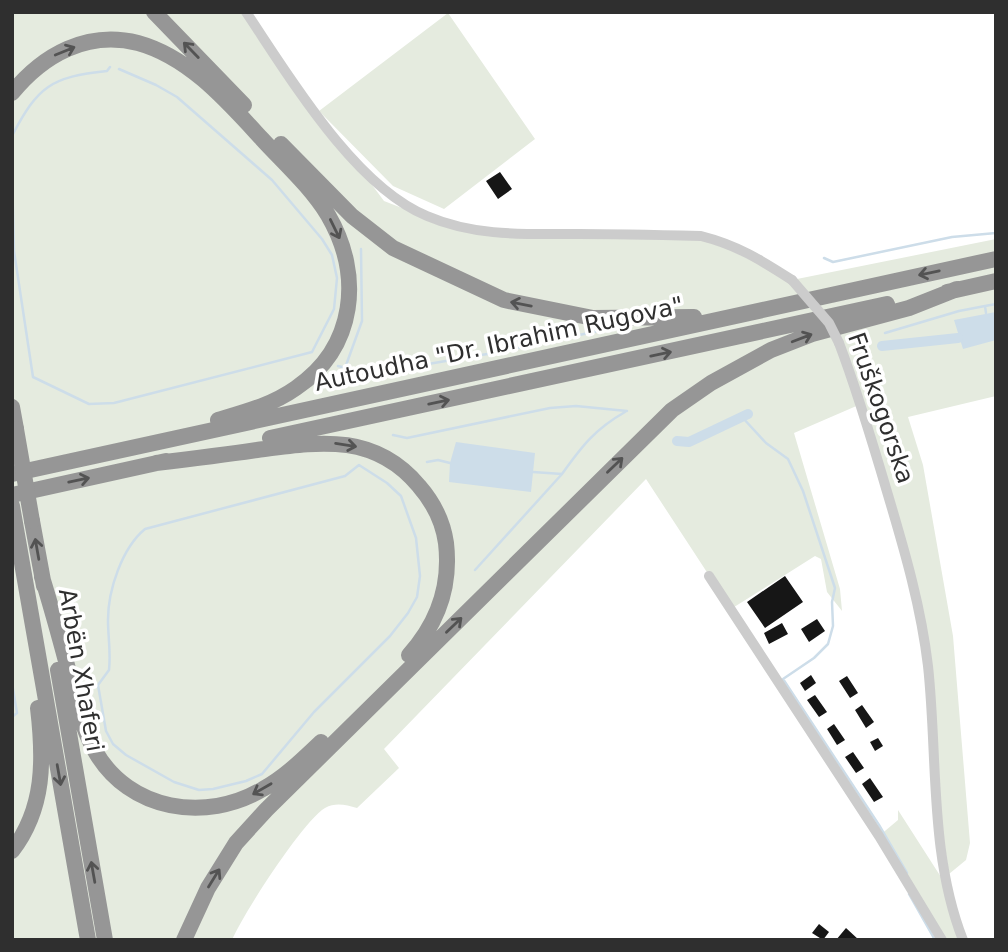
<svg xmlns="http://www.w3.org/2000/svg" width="1008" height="952" font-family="'DejaVu Sans',sans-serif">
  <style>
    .green { fill: #e5ebdf }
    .water { fill: #cddde9 }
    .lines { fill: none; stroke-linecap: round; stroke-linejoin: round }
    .stream { stroke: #cddde9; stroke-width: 2.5 }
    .canal { stroke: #cddde9; stroke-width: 10 }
    .building { fill: #161616 }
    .minor { stroke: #ccc; stroke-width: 10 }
    .highway { stroke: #969696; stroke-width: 16 }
    .minor-bridge { stroke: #ccc; stroke-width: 10 }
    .highway-bridge { stroke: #969696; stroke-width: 16 }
    .oneway { stroke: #535353 }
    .labels { text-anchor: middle; stroke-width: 7; stroke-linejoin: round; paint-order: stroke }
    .street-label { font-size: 24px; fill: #2f2f2f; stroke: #fff }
  </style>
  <rect width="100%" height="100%" fill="#fff"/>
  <path class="green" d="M12,12H243L384,201L461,231L701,236L792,280L996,239V396L908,417L923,465L953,636L970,843L966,860L949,874L937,792L915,584L861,404L794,433L840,589L842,611L827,592L821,559L815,556L731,609L646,479L384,749L399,768L357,808C346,805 336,802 325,808C303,821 243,914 232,940H12Z
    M448,13L535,139L444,209L393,186L319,111Z
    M898,810L948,888L963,940H942L879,836L898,820Z"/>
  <path class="water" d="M996,312V340L963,349L954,320Z
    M456,442L535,453L531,492L449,482L450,463Z"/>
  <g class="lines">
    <path class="stream" d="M12,136C38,86 51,77 107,71L110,67
      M12,173L14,251L33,377L89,404L114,403L312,352L334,309L337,278L332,255L322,239L272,180L177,97L156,85L119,69
      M824,258L833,262L952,237L996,233
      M985,306L996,304
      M885,333L959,311L985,306L986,313
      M338,366L369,374L499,352L617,327
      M345,368L362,321L361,249
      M742,417L766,443L788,459L803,491L835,588L832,602L833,626L828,644L814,658L783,679L879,825L907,873
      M393,435L407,438L550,408L576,406L627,411
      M427,462L438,460L450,463
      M533,472L562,474C582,446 595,429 625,412
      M475,570L562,474
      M12,683L17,713L12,717
      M87,691L98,685L109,670C111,653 108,637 108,620C108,590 122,548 145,529L345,476L359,465L387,483L401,496L416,538L420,576L417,597L408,613L390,636L314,712L262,774L246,781L213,789L199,790L174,782L126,755L113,744L106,731L98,685
      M909,894L935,940"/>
    <path class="canal" d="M882,346L958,338
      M677,441L689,442L748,414"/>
  </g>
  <path class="building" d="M500,172L512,189L498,199L486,181Z
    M785,576L803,602L765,628L747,602Z
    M817,619L825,631L809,642L801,629Z
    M782,623L788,634L769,644L764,633Z
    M811,675L816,683L805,691L800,683Z
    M847,676L858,693L850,698L839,681Z
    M815,695L827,712L819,717L807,700Z
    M862,705L874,722L866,728L855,710Z
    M834,724L845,740L837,745L827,729Z
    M878,738L883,746L875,751L870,742Z
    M853,752L864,768L856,773L845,757Z
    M870,778L883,797L874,802L862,784Z
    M819,924L829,932L823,940L812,933Z
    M846,928L859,940H836Z"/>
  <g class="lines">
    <path class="minor" d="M246,12C289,76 354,186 427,216C476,237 527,234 579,234C619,234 660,235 701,236C737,245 761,260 792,280
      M839,343C858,393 873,444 888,495C905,552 921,607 928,666C938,758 929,853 963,940
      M709,576L879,836L942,940"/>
    <path class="highway" d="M154,12L244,105
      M12,93C43,55 87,30 138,43C189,57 227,101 262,139C284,163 311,187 328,215C363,275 356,347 296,388C272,405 245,412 218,420
      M281,144L352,216L393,248L504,300L593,318L694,317
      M947,292L996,281
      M12,407L16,429
      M270,438L887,304
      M156,463C190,459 223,455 257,450C318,442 374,432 419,486C433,502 443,522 446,543C451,586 438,623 409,655
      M12,474L996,259
      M12,495L166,461
      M12,506L88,940
      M32,521L44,586
      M42,577C51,606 59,635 67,665C74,693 80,725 95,751C129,811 206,823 263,789C285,777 303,759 321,742
      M58,670L105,940
      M12,851C45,808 44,759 38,708
      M184,940L208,888L236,843L266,810L672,410L711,383L771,350L812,334L909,308L957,289"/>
    <path class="minor-bridge" d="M792,280L829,323L839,343"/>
    <path class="highway-bridge" d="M16,429L32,521"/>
  </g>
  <defs><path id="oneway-shaft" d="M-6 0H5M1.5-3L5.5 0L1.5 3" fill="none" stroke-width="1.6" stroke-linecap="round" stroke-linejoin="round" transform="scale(1.75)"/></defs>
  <g class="oneway">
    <use href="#oneway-shaft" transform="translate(191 50) rotate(-134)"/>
    <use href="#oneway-shaft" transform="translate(65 51) rotate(-22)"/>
    <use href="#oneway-shaft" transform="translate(335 229) rotate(64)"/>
    <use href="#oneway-shaft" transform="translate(929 273) rotate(168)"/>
    <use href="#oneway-shaft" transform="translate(521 304) rotate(-169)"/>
    <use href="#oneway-shaft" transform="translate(802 338) rotate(-21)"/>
    <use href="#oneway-shaft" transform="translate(661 354) rotate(-12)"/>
    <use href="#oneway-shaft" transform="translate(439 402) rotate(-12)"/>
    <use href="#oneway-shaft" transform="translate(346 445) rotate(9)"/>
    <use href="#oneway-shaft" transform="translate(615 465) rotate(-44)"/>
    <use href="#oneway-shaft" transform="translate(79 480) rotate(-12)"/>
    <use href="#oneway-shaft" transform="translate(37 549) rotate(-100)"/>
    <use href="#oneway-shaft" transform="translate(454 625) rotate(-44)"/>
    <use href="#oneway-shaft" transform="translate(59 775) rotate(80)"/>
    <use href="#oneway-shaft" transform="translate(262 789) rotate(150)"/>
    <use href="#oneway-shaft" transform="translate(93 872) rotate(-100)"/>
    <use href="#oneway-shaft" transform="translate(214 878) rotate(-58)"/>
  </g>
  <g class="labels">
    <g class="street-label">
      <text transform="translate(499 344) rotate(-12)" y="8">Autoudha "Dr. Ibrahim Rugova"</text>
      <text transform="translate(881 408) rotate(71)" y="8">Fruškogorska</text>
      <text transform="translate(81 670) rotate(80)" y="8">Arbën Xhaferi</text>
    </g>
  </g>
  <rect width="1008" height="952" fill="none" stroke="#2f2f2f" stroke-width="28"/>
</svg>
